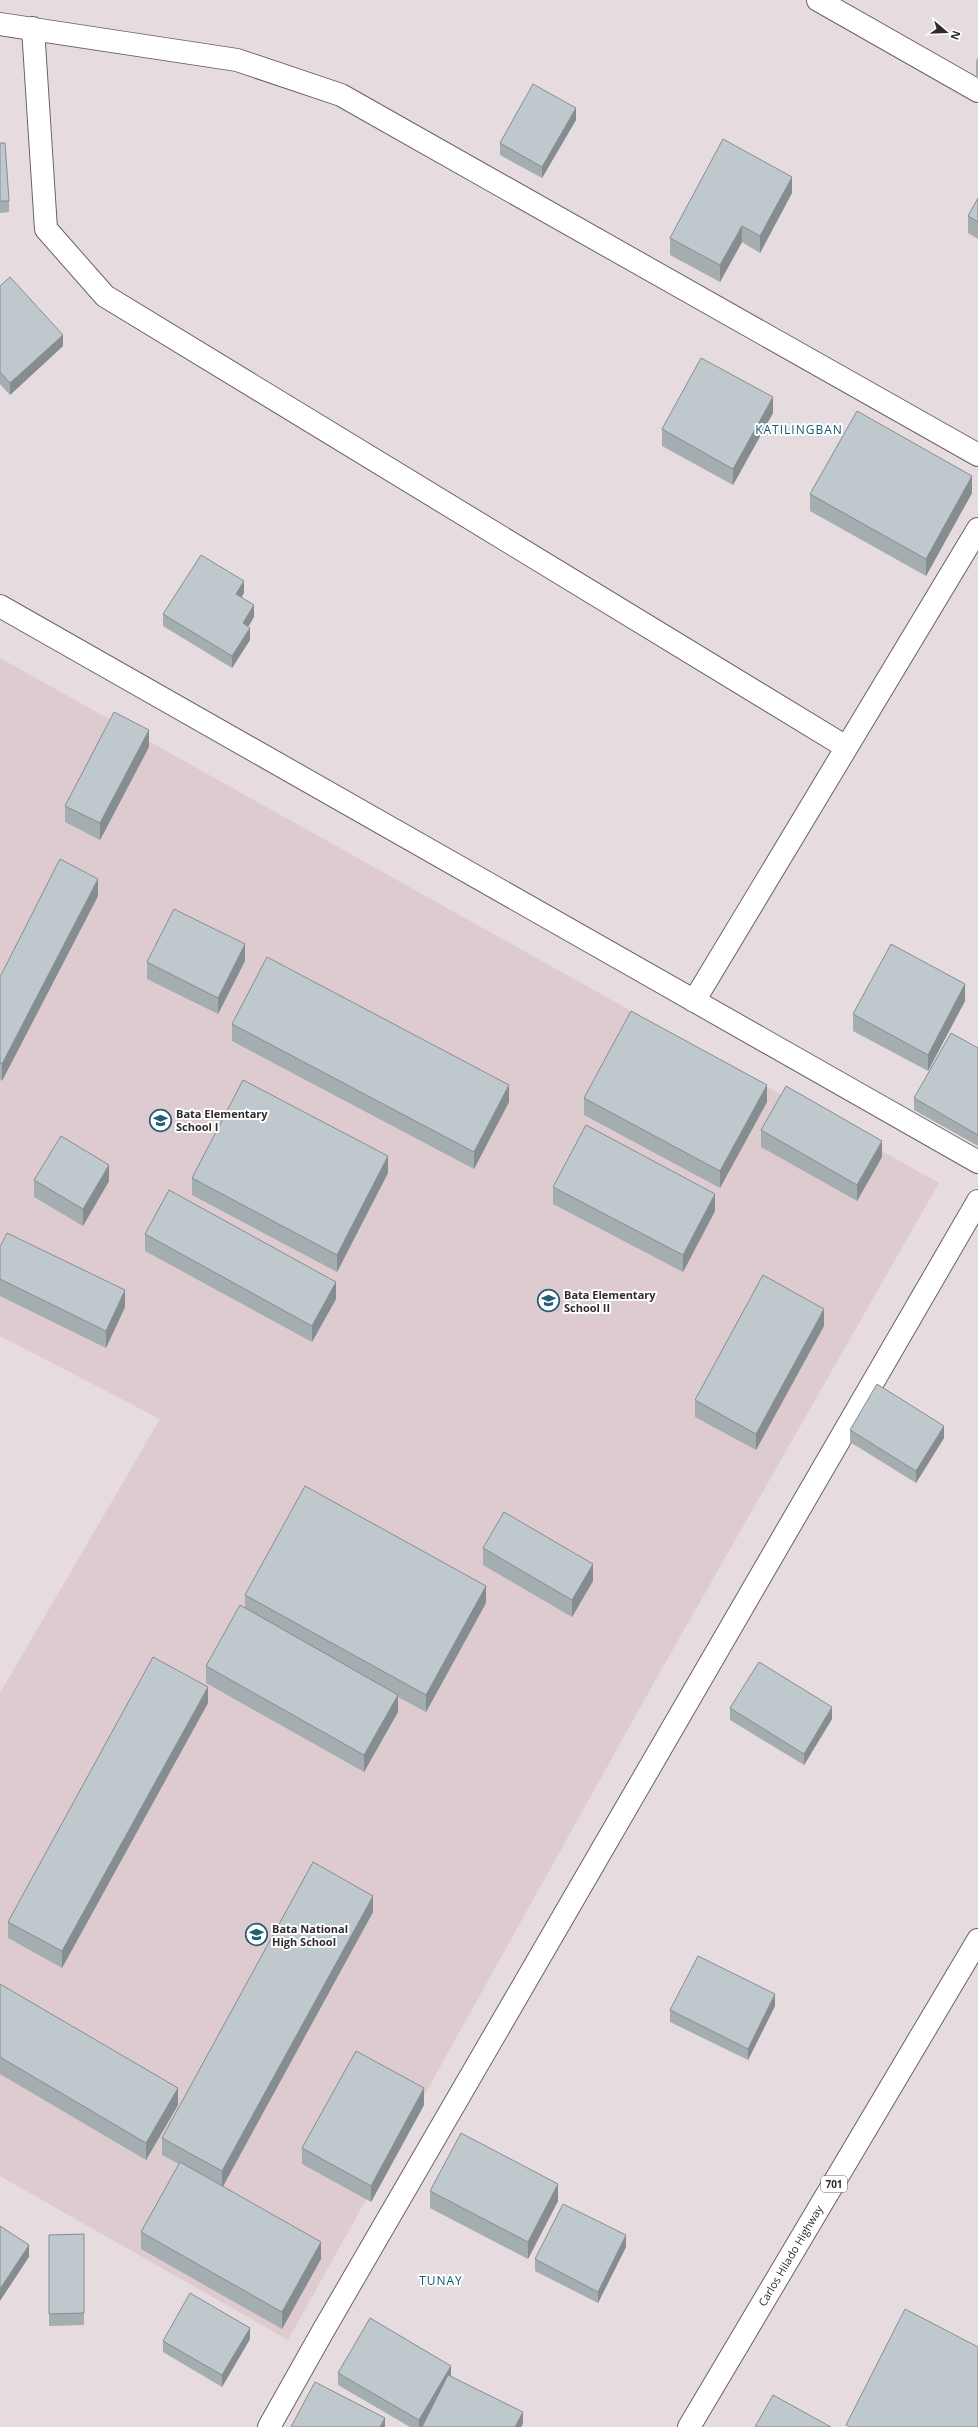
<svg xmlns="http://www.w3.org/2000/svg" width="978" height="2427" font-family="'Open Sans',sans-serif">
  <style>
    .built { fill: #ddcbd0 }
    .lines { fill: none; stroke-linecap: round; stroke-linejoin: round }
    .street-casing { stroke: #6b6265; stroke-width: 24 }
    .primary-casing { stroke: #6b6265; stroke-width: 24 }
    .street { stroke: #fff; stroke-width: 22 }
    .primary { stroke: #fff; stroke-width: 22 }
    .wall { fill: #a4adb0 }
    .shaded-wall { fill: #868d90 }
    .building { fill: #bfc9cd; stroke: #868d90 }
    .labels { text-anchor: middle; stroke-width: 4; stroke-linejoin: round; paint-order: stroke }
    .shield { fill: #fff; stroke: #6d6b6b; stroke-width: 1 }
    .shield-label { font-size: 10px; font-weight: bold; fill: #2f2b2c }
    .poi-label { font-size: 11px; font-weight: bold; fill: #2f2b2c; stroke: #fff; text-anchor: start }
    .street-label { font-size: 11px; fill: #2f2b2c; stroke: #fff }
    .neighbourhood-label { font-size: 12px; letter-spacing: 1px; fill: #0d5b74; stroke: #fff }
  </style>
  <rect width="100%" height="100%" fill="#e6dcdf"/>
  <path class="built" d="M0,658L939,1183L656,1679L288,2340L0,2176V1693L160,1419L0,1336Z"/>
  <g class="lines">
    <defs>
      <path id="street" d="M818,0L978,91
        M0,24L237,60L341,95L978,455
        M33,28L46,229L105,296L846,747
        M0,606L978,1162
        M694,1001L978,529
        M269,2427L323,2331L978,1201"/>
      <g id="primary">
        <path id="s1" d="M689,2427L978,1940"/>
      </g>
    </defs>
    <use href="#street" class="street-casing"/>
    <use href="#primary" class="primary-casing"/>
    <use href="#street" class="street"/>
    <use href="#primary" class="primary"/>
  </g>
  <path class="wall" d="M978,57V79L976,77V61Z
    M576,120L542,178L500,155V143Z
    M0,143L9,201V212L0,213Z
    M792,193L760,253L742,242L720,282L670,255V238Z
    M978,198V239L968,233V216Z
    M0,286L63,346L10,395L0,384Z
    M773,413L733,485L662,446V429Z
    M972,493L926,576L810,511V494Z
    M244,593L241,598L254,617L248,627L250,640L232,668L163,626V614Z
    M149,747L100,840L65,822V806Z
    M98,896L2,1081L0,1079V977Z
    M245,961L218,1014L147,979V962Z
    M965,1001L928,1071L853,1031V1014Z
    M232,1024L509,1102L474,1169L232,1041Z
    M978,1048V1146L914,1110V1098Z
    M584,1098L767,1102L720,1188L584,1115Z
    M761,1130L882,1157L857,1201L761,1147Z
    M388,1173L337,1272L192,1195V1178Z
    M34,1180L109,1181L83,1226L34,1197Z
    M553,1187L715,1211L683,1272L553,1204Z
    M145,1234L336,1299L312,1342L145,1251Z
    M0,1247L125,1307L106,1348L0,1296Z
    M824,1326L756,1450L695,1417V1400Z
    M850,1430L944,1438L916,1483L850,1442Z
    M483,1548L593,1581L572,1617L483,1565Z
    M245,1595L486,1603L426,1712L398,1697V1712L364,1772L206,1683V1666L245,1608Z
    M208,1703L62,1968L8,1938V1922Z
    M730,1708L832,1719L804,1765L730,1720Z
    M373,1912L223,2186L321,2259L282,2329L141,2249V2232L179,2164L162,2155V2138Z
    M0,1984L178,2105L146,2160L0,2074Z
    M775,2006L748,2060L670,2022V2010Z
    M424,2105L371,2202L302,2164V2148Z
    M430,2191L558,2201L528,2259L430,2208Z
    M84,2234V2325L49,2326V2235Z
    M626,2247L598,2303L535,2271V2259Z
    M250,2339L222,2387L163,2352V2341Z
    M338,2373L451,2377L523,2424L425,2423L422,2427H410L338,2385Z"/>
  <path class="shaded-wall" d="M576,108V120L542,178V167Z
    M792,177V193L760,253V236Z
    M742,226V242L720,282V265Z
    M63,335V346L10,395V383Z
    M773,397V413L733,485V469Z
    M972,476V493L926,576V559Z
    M244,581V593L236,606V594Z
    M254,605V617L243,635V623Z
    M250,628V640L232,668V656Z
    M149,730V747L100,840V823Z
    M98,879V896L2,1081V1064Z
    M245,944V961L218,1014V998Z
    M965,984V1001L928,1071V1055Z
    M509,1085V1102L474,1169V1152Z
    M767,1085V1102L720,1188V1171Z
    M882,1141V1157L857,1201V1185Z
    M388,1156V1173L337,1272V1255Z
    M109,1165V1181L83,1226V1209Z
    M715,1194V1211L683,1272V1255Z
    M336,1282V1299L312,1342V1326Z
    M125,1290V1307L106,1348V1331Z
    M824,1309V1326L756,1450V1434Z
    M944,1426V1438L916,1483V1471Z
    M593,1564V1581L572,1617V1600Z
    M486,1586V1603L426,1712V1695Z
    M208,1687V1703L62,1968V1951Z
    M398,1695V1712L364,1772V1755Z
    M832,1707V1719L804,1765V1754Z
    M373,1896V1912L222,2188V2171Z
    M775,1994V2006L748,2060V2049Z
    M178,2088V2105L146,2160V2143Z
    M424,2088V2105L371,2202V2186Z
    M558,2184V2201L528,2259V2242Z
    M626,2235V2247L598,2303V2292Z
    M321,2242V2259L282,2329V2312Z
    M29,2245V2257L0,2301V2289Z
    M250,2328V2339L222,2387V2375Z
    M451,2366V2377L422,2427H419V2420Z
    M523,2412V2424L521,2427H515Z
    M385,2418V2427H380Z"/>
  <path class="building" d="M533,84L576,108L542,167L500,143Z
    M723,139L792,177L760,236L742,226L720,265L670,238Z
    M0,143H5L9,201H0Z
    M978,198V222L968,216Z
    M10,277L63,335L10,383L0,372V286Z
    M701,358L773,397L733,469L662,429Z
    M857,411L972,476L926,559L810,494Z
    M201,555L244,581L236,594L254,605L243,623L250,628L232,656L163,614Z
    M114,712L149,730L100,823L65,806Z
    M60,859L98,879L2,1064L0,1063V977Z
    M174,909L245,944L218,998L147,962Z
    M891,944L965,984L928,1055L853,1014Z
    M267,957L509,1085L474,1152L232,1024Z
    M631,1011L767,1085L720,1171L584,1098Z
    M951,1033L978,1048V1135L914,1098Z
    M243,1080L388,1156L337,1255L192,1178Z
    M786,1086L882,1141L857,1185L761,1130Z
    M586,1125L715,1194L683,1255L553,1187Z
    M61,1136L109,1165L83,1209L34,1180Z
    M169,1190L336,1282L312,1326L145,1234Z
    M7,1233L125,1290L106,1331L0,1279V1247Z
    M763,1275L824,1309L756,1434L695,1400Z
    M877,1384L944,1426L916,1471L850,1430Z
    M305,1486L486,1586L426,1695L245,1595Z
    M504,1512L593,1564L572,1600L483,1548Z
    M240,1605L398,1695L364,1755L206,1666Z
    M153,1657L208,1687L62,1951L8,1922Z
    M759,1662L832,1707L804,1754L730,1708Z
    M313,1862L373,1896L222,2171L162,2138Z
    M698,1956L775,1994L748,2049L670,2010Z
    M0,1984L178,2088L146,2143L0,2057Z
    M356,2051L424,2088L371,2186L302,2148Z
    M461,2133L558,2184L528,2242L430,2191Z
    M180,2162L321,2242L282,2312L141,2232Z
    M563,2204L626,2235L598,2292L535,2259Z
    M0,2226L29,2245L0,2289Z
    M84,2234V2313L49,2314V2235Z
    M190,2293L250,2328L222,2375L163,2341Z
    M905,2309L978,2347V2427H850L846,2425Z
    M370,2318L451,2366L419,2420L338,2373Z
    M448,2375L523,2412L515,2427H422Z
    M315,2382L385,2418L380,2427H291Z
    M773,2395L831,2427H755Z"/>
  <defs>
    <symbol id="school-ring" viewBox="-11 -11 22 22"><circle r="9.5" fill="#fff" stroke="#225f76" stroke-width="1.5"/><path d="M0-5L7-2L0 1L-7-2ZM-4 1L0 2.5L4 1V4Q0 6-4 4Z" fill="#225f76"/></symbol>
  </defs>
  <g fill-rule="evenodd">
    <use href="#school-ring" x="148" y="1108" width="25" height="25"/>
    <use href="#school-ring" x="536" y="1288" width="25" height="25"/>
    <use href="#school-ring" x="244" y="1922" width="25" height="25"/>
  </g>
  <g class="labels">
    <rect class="shield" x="821" y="2176" width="26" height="16" rx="3"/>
    <g class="shield-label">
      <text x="834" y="2188">701</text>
    </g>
    <g class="poi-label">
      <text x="176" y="1118">Bata Elementary<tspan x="176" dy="13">School I</tspan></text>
      <text x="564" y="1299">Bata Elementary<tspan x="564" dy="13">School II</tspan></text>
      <text x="272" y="1933">Bata National<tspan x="272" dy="13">High School</tspan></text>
    </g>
    <g class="street-label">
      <text dy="4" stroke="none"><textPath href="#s1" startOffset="199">Carlos Hilado Highway</textPath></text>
    </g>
    <g class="neighbourhood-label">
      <text x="799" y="434">KATILINGBAN</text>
      <text x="441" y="2285">TUNAY</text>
    </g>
  </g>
  <g transform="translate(946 32) rotate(109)" stroke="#ffffff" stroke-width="3" paint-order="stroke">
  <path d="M0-3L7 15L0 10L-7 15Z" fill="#2f2b2c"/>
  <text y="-6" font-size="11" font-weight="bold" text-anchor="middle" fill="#2f2b2c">N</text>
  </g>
</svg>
